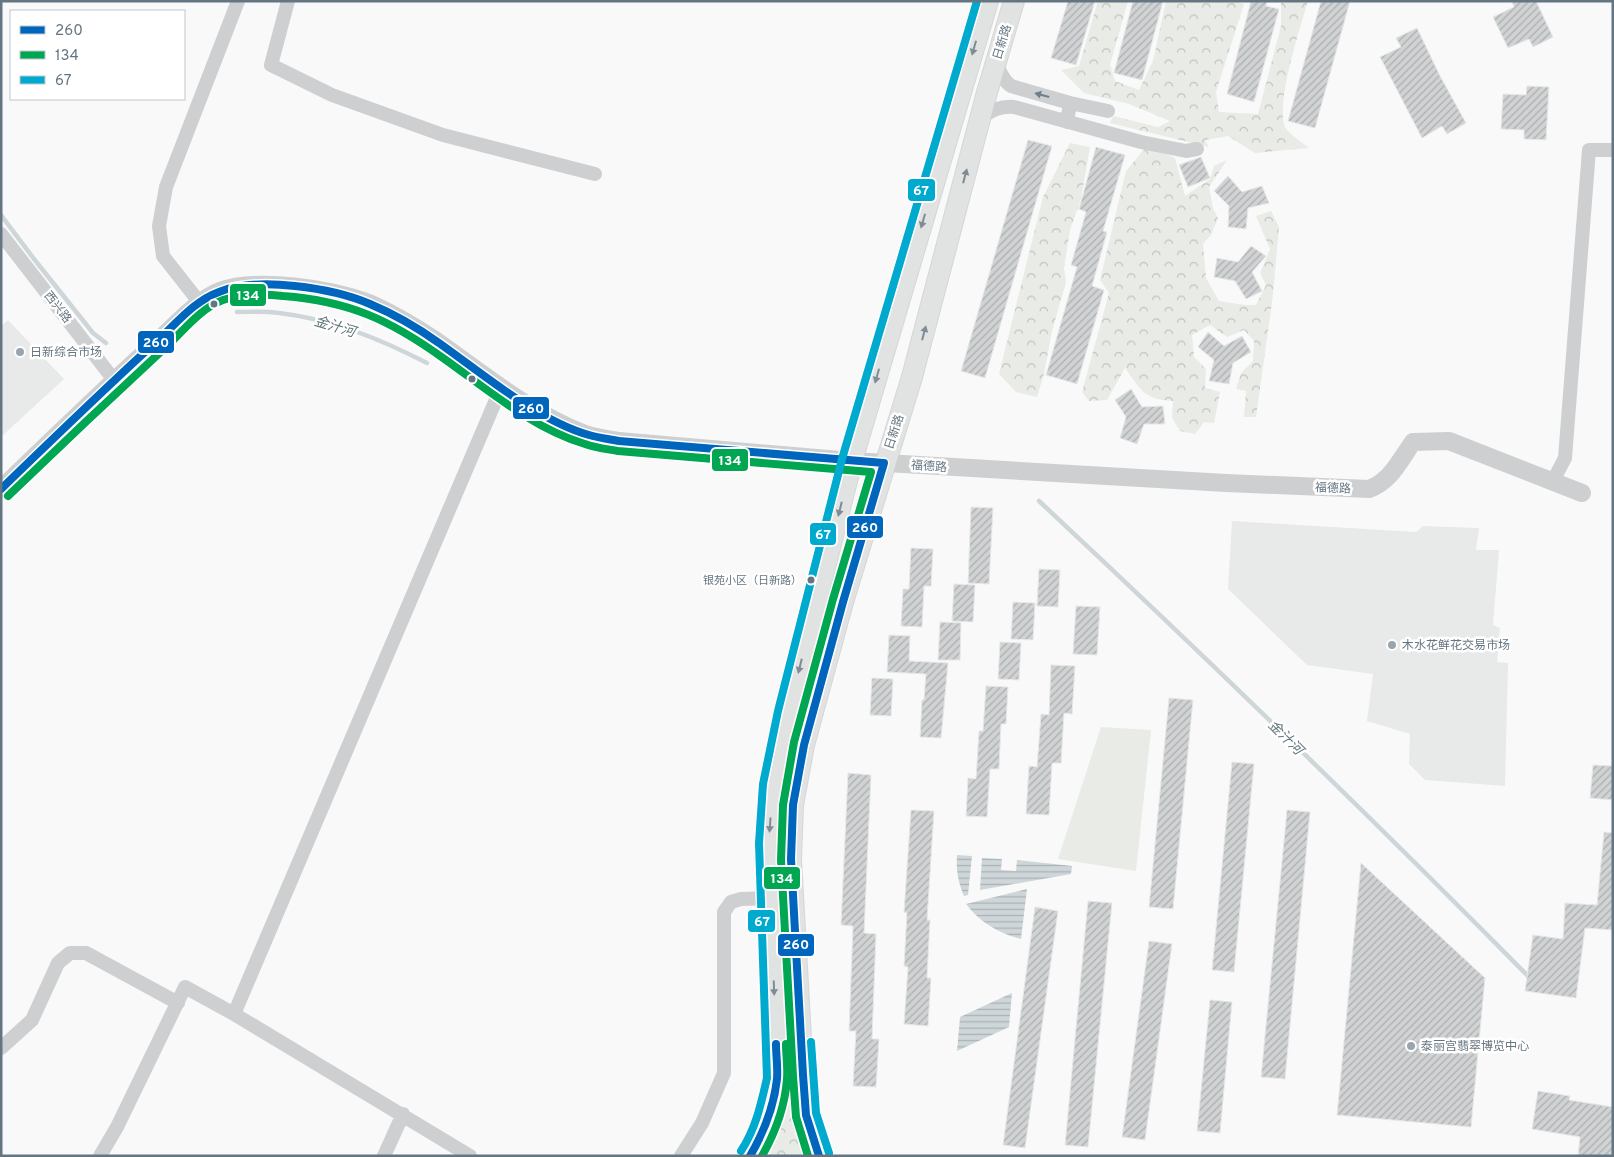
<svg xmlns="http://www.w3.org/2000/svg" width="1614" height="1157" font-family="Overpass,'Noto Sans SC',sans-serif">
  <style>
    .built { fill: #e8e9e9 }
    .grass { fill: #e8ebe6 }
    .forest { fill: url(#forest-crowns) }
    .water { fill: url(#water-rules) }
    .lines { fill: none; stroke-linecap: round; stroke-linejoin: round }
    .stream { stroke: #ced6d9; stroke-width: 4.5 }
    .building { fill: url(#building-hatch); stroke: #e8e8e8 }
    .secondary-casing { stroke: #d5d6d7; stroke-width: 22 }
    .minor { stroke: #cecfd0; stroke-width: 14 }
    .tertiary { stroke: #cecfd0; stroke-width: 18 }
    .secondary { stroke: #e1e2e2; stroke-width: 20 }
    .bus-1-casing { stroke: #fff; stroke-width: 11 }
    .bus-2-casing { stroke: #fff; stroke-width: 11 }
    .bus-3-casing { stroke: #fff; stroke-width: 11 }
    .bus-1 { stroke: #0065bd; stroke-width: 8 }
    .bus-2 { stroke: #00a651; stroke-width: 8 }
    .bus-3 { stroke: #00a9ce; stroke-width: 8 }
    .oneway { fill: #7e8c96 }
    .oneway2 { fill: #707f8b }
    .bus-dot { fill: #657683; stroke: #fff; stroke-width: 2 }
    .poi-dot { fill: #99a4ac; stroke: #fff; stroke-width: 2 }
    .labels { text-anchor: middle; stroke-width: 5; stroke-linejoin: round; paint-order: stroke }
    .bus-label { font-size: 11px; fill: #657683; stroke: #fff; text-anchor: end }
    .street-label { font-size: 12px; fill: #657683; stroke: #fff }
    .poi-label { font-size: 12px; fill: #657683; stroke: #fff; text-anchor: start }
    .water-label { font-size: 14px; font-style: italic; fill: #60757c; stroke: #fff }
    .line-badge { stroke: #fff; stroke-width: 2 }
    .badge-label { font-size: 14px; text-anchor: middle; font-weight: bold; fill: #fff }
  </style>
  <defs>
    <pattern id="forest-crowns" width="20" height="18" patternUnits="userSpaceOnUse" patternTransform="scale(1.25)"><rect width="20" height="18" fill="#e8ebe6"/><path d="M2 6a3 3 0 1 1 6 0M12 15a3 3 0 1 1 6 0" fill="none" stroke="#c0c3c0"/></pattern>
    <pattern id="water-rules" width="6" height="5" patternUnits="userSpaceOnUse" patternTransform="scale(1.25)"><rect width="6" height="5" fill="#ced6d9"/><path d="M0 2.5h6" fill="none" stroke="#abb2b5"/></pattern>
    <pattern id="building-hatch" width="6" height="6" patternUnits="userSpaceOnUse" patternTransform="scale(1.25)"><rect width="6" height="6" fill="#d0d2d3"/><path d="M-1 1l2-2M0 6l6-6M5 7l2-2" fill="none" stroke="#acafb1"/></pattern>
  </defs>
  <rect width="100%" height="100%" fill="#f9f9f9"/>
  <path class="built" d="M8,320L64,379L1,437V326Z
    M1232,521L1416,532L1423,526L1479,528L1476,550H1499L1493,625L1500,628L1497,662L1508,663L1505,786L1425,780L1409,764L1410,734L1367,721L1373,674L1307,665L1228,589Z"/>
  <path class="grass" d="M1101,727L1151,730L1136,871L1058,859Z"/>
  <path class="forest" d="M1098,1H1128L1110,65L1115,81L1139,90L1153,61L1166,1H1234L1244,4L1216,92L1219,112L1258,114L1281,26V1H1308C1301,25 1272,112 1287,130C1293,137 1302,142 1309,148L1255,153L1228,136L1205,140L1209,147L1110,123L1113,116L1158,127L1170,121L1129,104L1084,93L1061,70L1079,66Z
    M1070,143L1090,147L1081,199L1070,230L1064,268L1066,282L1052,331L1044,374L1037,397L1016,392L999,374L1043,197Z
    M1147,146L1175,158L1185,196L1210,179L1214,166L1227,160L1209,187L1213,208L1218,218L1211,235L1203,244L1206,278L1219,301L1245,305H1256L1266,285L1260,273L1270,249L1256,216L1271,211L1279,227L1273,295L1256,417H1244L1246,391L1236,389L1241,373L1253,361L1254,341L1244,330L1227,337L1210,325L1192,335L1194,357L1206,369L1205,388L1220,392L1214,423L1204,422L1195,434L1180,431L1172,418L1173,401C1143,399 1142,391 1125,368L1107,400L1089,401L1082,392L1109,293L1100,280L1126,171Z
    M793,1093C794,1115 797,1136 807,1156H765L780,1119L786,1094Z"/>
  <path class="water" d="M957,855L972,856L968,895L964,896C958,882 956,870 957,855Z
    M982,858L1002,859L1001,870L1016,871L1017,860L1072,866L1071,874L980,890Z
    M1027,889L1021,939C998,933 981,923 966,904Z
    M1012,993L1009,1027L957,1051L960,1017Z"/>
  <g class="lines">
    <path class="stream" d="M1,215L34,259L93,333L106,343
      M237,312C251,312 265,311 279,313C332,319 380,339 427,363
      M1039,501C1206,657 1369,815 1529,977"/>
  </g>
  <path class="building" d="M1068,1H1095L1076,65L1051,58Z
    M1133,1H1163L1142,80L1114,73Z
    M1251,1H1267L1266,6L1279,9L1254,102L1227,94Z
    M1321,1H1350L1315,128L1288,121Z
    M1512,1H1536L1553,37L1533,47L1529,39L1508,48L1493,17L1514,7Z
    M1417,28L1440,76L1466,123L1447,134L1442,126L1422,138L1380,57L1401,47L1396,38Z
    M1527,86L1549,87L1546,140L1524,139V130L1501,129L1503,94L1526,95Z
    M1028,140L1052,146L985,378L961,371Z
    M1096,147L1125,155L1103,231L1107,232L1092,286L1104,290L1077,384L1046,375L1077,267L1071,265L1086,212L1079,209Z
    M1201,157L1210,178L1188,187L1179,165Z
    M1228,176L1242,192L1262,186L1269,203L1248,208L1246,229L1228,227L1229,206L1214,191Z
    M1251,246L1266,256L1252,272L1262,291L1246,299L1235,281L1214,277L1217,258L1238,262Z
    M1208,332L1224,346L1242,336L1251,352L1233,363L1229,384L1209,381L1214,360L1198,347Z
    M1131,389L1142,407L1163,406L1165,424H1144L1137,444L1120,438L1126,417L1115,400Z
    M971,507L993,508L989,584L968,583Z
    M911,548L933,549L931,586H924L922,627L901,626L903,589H909Z
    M1039,569L1060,570L1058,607L1037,606Z
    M954,584L975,585L973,622L952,621Z
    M1013,602L1035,603L1033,640L1011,639Z
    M1076,606L1100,607L1097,655L1073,654Z
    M940,622L961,623L960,660H938Z
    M889,635L910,636L909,661L948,663L941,738L920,737L922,700H924L926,674L887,672Z
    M1000,642L1021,643L1019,680L998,679Z
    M1051,665L1075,666L1072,714L1064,713L1061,763H1052L1049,815L1026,814L1029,766L1037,767L1041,714L1049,715Z
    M872,678L893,679L891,716L870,715Z
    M986,686L1008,687L1006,724H1001L999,769H990L987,817L966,816L968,778L976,779L979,731H983Z
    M1169,698L1193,700L1173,909L1149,907Z
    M1232,762L1254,764L1234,972L1212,970Z
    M1593,765L1613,766V800L1590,798Z
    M848,773L871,775L864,933L876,934L872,1039H879L876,1087L853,1086L856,1031H849L853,926L841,925Z
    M911,810L934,811L927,920H930L927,978H931L928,1026L904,1024L908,967L904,966L907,913L904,912Z
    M1287,810L1310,812L1285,1079L1261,1077Z
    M1604,832L1613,833V930L1585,928L1576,998L1525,991L1533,935L1563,939L1565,903L1597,905Z
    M1361,863L1485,978L1471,1127L1337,1115Z
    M1088,901L1112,903L1088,1147L1065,1145Z
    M1035,907L1058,911L1025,1148L1003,1145Z
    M1149,941L1172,944L1145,1140L1122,1137Z
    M1210,1000L1232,1002L1220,1133L1197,1131Z
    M1538,1091L1570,1096L1569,1100L1613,1107V1156H1578L1580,1137L1532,1129Z"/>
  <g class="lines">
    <defs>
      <path id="secondary" d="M750,1156L758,1143L768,1118L777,1079L769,843L773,786L788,713L852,461L988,1
        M819,1156L806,1115L803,1075L791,859L793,805L804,745L843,602L912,377L986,96L1014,1"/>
    </defs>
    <use href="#secondary" class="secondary-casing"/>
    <path class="minor" d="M288,1L271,65L332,95L443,135L595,174
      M997,60C999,71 1002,79 1011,86L1070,103L1067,122
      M1070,103L1108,111
      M980,119C991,110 1000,106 1014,107L1141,142L1186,151L1197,149
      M1,234L114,380
      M200,303L163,256L159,226L166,187L238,1
      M1553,481L1565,458L1589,150H1613
      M234,1014L501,388
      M1,1048L32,1020L58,963L70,953H86L178,1003
      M100,1156L117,1127L185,987L234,1014L470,1156
      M384,1156L403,1114
      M681,1156L702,1123L724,1073V912L731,902L741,899L771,898"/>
    <path class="tertiary" d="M1,489C54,438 106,387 161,338C177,323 199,299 220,291C258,277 331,289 369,303C390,312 412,325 432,338C481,372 528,412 585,434C596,438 608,439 619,441L852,461L1226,483L1369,489C1391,481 1400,460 1413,442L1449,441L1582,493"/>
    <use href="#secondary" class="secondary"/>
    <defs>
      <path id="bus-1" d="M1,489C53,439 104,389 157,341C176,324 194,301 219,292C257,276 333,288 370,304C394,314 418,328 439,343C483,374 537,420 589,435C599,438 609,439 619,441L884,463L843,602L804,745L793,805L791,859L803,1075L806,1115L819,1156
        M750,1156C764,1132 774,1106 777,1079C778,1067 776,1056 776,1044"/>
      <path id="bus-2" d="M8,496C61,445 114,395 168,345C184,330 201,308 223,300C242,294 264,294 283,296C349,301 390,320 443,358C487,389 532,428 585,444C596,448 607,449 618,451L871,472L833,599L794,742L783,805L781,860L793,1076L796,1117L808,1156
        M762,1156C775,1133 785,1106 787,1079C788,1067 786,1055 786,1044"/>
      <path id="bus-3" d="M811,1042L816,1113L829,1153
        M741,1151C756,1128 761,1104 767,1078L759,843L763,784L778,711L842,459L977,1"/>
    </defs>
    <use href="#bus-1" class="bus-1-casing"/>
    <use href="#bus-2" class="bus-2-casing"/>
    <use href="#bus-3" class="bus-3-casing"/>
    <use href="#bus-1" class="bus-1"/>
    <use href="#bus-2" class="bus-2"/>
    <use href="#bus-3" class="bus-3"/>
  </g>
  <defs><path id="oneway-solid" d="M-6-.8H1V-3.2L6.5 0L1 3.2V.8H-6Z" transform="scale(1.25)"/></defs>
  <g class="oneway">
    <use href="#oneway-solid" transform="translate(974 48) rotate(106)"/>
    <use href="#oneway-solid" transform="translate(965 176) rotate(-75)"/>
    <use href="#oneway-solid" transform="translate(923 221) rotate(106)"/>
    <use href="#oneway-solid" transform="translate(924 333) rotate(-75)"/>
    <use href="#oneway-solid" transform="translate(877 376) rotate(106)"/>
    <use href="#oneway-solid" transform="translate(840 509) rotate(104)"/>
    <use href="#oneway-solid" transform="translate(800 666) rotate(104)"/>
    <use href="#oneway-solid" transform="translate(770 825) rotate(94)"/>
    <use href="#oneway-solid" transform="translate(774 988) rotate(88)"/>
  </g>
  <use class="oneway2" href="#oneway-solid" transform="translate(1042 95) rotate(-165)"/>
  <g class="bus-dot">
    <circle cx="214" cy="304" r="4.5"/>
    <circle cx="472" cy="379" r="4.5"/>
    <circle cx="811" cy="580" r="4.5"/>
  </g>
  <g class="poi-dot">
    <circle cx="20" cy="352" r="5"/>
    <circle cx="1392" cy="645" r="5"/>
    <circle cx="1411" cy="1046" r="5"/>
  </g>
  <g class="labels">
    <g class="bus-label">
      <text x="802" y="584">银苑小区（日新路）</text>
    </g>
    <g class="street-label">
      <text transform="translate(1002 42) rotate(-73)" y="4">日新路</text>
      <text transform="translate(58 307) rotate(52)" y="4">西兴路</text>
      <text transform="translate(894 432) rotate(-72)" y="4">日新路</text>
      <text transform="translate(929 466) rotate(4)" y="4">福德路</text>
      <text transform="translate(1333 488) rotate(2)" y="4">福德路</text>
    </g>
    <g class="poi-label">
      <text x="30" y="356">日新综合市场</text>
      <text x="1402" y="649">木水花鲜花交易市场</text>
      <text x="1421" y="1050">泰丽宫翡翠博览中心</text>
    </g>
    <g class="water-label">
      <text transform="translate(335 326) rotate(17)" y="5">金汁河</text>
      <text transform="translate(1286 737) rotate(45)" y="5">金汁河</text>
    </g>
  </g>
  <g class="line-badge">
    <rect x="907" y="178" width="29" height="24" rx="5" fill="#00a9ce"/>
    <rect x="229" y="283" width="38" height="24" rx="5" fill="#00a651"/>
    <rect x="137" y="330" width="38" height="24" rx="5" fill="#0065bd"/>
    <rect x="512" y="396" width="38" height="24" rx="5" fill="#0065bd"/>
    <rect x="711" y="448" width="38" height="24" rx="5" fill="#00a651"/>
    <rect x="846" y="515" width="38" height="24" rx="5" fill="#0065bd"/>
    <rect x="809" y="522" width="28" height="24" rx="5" fill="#00a9ce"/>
    <rect x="763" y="866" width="38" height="24" rx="5" fill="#00a651"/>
    <rect x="747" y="909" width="29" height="24" rx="5" fill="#00a9ce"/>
    <rect x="777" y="933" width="38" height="24" rx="5" fill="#0065bd"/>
  </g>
  <g class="badge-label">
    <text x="921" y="195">67</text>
    <text x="248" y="300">134</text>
    <text x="156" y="347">260</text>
    <text x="531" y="413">260</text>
    <text x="730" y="465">134</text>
    <text x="865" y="532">260</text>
    <text x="823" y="539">67</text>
    <text x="782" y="883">134</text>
    <text x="762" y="926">67</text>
    <text x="796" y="949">260</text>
  </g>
  <rect width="1614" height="1157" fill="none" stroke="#657683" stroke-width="5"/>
  <rect x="10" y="10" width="175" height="90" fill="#ffffff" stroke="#c1c8cd"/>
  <rect x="20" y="26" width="25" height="8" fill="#0065bd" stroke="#c1c8cd"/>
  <text x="55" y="35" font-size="15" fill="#657683">260</text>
  <rect x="20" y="51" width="25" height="8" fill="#00a651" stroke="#c1c8cd"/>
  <text x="55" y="60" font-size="15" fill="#657683">134</text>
  <rect x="20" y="76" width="25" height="8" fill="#00a9ce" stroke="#c1c8cd"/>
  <text x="55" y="85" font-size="15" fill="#657683">67</text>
</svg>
